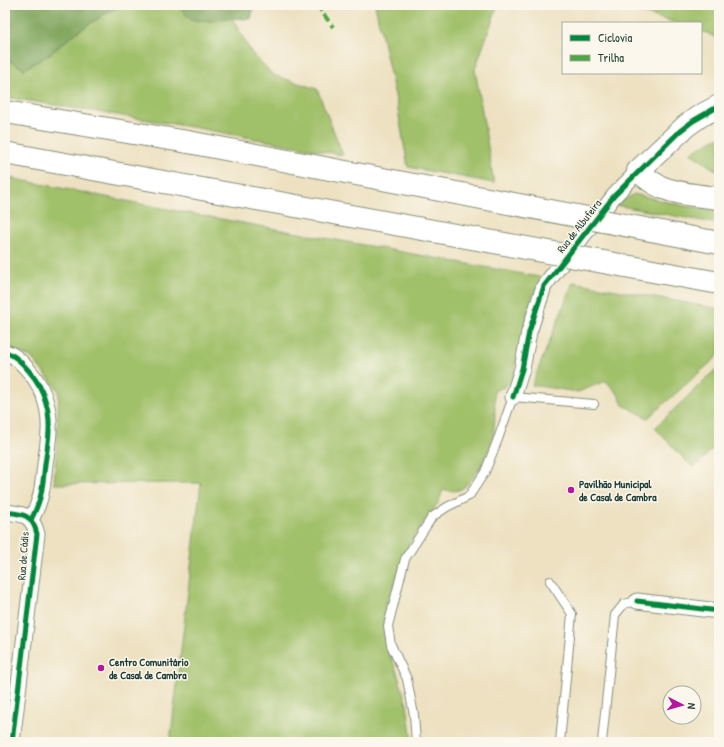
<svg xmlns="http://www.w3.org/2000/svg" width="724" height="747" font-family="'Patrick Hand',sans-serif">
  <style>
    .green { fill: #a0c069; stroke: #607e4e }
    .forest { fill: #80a65d; stroke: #507248 }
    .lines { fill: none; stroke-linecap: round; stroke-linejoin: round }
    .lane-casing { stroke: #868f7a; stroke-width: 10 }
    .street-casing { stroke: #868f7a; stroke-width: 17 }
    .secondary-casing { stroke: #868f7a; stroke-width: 24 }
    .highway-casing { stroke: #868f7a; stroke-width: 24 }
    .lane { stroke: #fff; stroke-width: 8 }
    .street { stroke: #fff; stroke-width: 15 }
    .secondary { stroke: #fff; stroke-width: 22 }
    .highway { stroke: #fff; stroke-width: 22 }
    .highway-bridge-casing { stroke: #868f7a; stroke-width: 24; stroke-linecap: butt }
    .highway-bridge { stroke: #fff; stroke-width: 22 }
    .quiet { stroke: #4fa644; stroke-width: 4; stroke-dasharray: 8 4; stroke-linecap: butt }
    .cycleway-casing { stroke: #fbf7ec; stroke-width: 8 }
    .cycleway { stroke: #00873e; stroke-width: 5 }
    .poi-dot { fill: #b5179e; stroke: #fbf7ec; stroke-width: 1.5 }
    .labels { text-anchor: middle; stroke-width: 3; stroke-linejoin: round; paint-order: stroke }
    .street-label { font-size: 11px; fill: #1f3d34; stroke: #fbf7ec }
    .poi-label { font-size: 11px; font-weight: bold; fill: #1f3d34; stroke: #fbf7ec; text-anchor: start }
  </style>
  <rect width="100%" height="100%" fill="#fbf7ec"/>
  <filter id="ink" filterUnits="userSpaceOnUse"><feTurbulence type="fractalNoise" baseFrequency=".025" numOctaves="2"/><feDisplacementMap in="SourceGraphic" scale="8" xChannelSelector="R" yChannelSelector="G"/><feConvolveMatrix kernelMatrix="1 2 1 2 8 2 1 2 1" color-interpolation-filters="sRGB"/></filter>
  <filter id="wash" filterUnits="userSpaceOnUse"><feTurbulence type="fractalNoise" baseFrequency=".012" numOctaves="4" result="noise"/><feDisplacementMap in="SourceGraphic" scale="16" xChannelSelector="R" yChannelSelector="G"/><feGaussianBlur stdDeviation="0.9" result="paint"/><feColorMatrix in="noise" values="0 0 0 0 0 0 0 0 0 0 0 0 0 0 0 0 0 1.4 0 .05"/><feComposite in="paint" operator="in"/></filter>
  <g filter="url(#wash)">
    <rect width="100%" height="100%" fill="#ede1c1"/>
    <path class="green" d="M123,5H178L191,20L214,21L225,18H232L251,52L273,75L317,89L343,155L192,127L5,97V58L24,69L47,56L77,32L106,13Z
      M375,5H498L475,69L494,183L408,167L397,105Z
      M616,5H713L719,7V39L707,33L701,31V23H676Z
      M719,137V172L690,153Z
      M5,177L177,211L545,278L538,286L532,297L512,381L504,387L494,391C495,407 496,424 492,440C489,453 473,483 461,489C456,492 449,490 443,490L438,503L410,542L395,583L384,621L386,644L397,672L407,705L412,742H170L201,483L54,484L56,457L59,391L31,357L5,347Z
      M634,194L685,206L719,211V224L615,205Z
      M573,282L719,309V355L648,418L623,405L618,394L606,381L578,392L532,385Z
      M716,369L719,371V443L693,468L655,428Z"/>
    <path class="forest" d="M5,5H123L106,13L77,32L47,56L24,69L5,58Z
      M178,5H254L251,19L225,18L214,21L191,20Z"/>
  </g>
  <g filter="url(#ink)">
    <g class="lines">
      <defs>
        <path id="lane" d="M550,581L572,614L560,742
          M416,742L414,715L407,679L391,645L388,626L405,559L432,517L447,507L469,496L485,472L498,439L513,397L594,404
          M602,742L615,615L624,604L637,601"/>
        <path id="street" d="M5,352C15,355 22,363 29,371C37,380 43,391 46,403C52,423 48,443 45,464C44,474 43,484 41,494C39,503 35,512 31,520
          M513,397L522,369L529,332L544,286L614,196L638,171
          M5,512C23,514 32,514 37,534L12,742
          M637,601L719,611"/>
        <path id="secondary" d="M719,106L700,116L686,126L638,171C645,177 652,183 659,186C675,194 701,196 719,198"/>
        <path id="highway" d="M5,112L188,142
          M5,153L180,185"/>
      </defs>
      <use href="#lane" class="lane-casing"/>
      <use href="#street" class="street-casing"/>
      <use href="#secondary" class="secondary-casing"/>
      <use href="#highway" class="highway-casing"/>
      <use href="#lane" class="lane"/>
      <use href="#street" class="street"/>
      <use href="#secondary" class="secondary"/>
      <use href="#highway" class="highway"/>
      <defs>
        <path id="highway-bridge" d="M188,142L719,243
          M180,185L719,283"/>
      </defs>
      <use href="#highway-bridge" class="highway-bridge-casing"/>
      <use href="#highway-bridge" class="highway-bridge"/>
      <path class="quiet" d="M317,5L333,27"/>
      <defs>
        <path id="cycleway" d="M5,352C15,355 22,363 29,371C37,380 43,391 46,403C52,423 48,443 45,464C44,474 43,484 41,494C39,503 35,512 31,520
          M513,397L522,369L529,332L544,286L614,196L680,131L693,121L719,106
          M5,512C23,514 32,514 37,534L12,742
          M637,601L719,611"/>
      </defs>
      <use href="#cycleway" class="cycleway-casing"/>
      <use href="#cycleway" class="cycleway"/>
    </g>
  </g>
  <g class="poi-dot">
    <circle cx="571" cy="490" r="4"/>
    <circle cx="101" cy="668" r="4"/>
  </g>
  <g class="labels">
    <g class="street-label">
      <text transform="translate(579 226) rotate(-52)" y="4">Rua de Albufeira</text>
      <text transform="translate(23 556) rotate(-86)" y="4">Rua de Cádis</text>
    </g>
    <g class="poi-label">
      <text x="579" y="488">Pavilhão Municipal<tspan x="579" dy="13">de Casal de Cambra</tspan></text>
      <text x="109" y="666">Centro Comunitário<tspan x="109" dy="13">de Casal de Cambra</tspan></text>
    </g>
  </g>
  <rect width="724" height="747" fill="none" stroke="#fbf7ec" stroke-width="20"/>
  <rect x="562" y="22" width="140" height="52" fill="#fbf7ec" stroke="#a3ada2"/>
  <rect x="570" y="35" width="20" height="6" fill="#00873e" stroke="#a3ada2"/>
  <text x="598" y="42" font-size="12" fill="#1f3d34">Ciclovia</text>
  <rect x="570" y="55" width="20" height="6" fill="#4fa644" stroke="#a3ada2"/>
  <text x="598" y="62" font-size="12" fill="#1f3d34">Trilha</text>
  <g transform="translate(682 705) rotate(96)"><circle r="19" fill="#fbf7ec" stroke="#a3ada2"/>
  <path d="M0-3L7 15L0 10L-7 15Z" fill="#b5179e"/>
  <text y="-6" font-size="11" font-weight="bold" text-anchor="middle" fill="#1f3d34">N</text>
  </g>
</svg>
